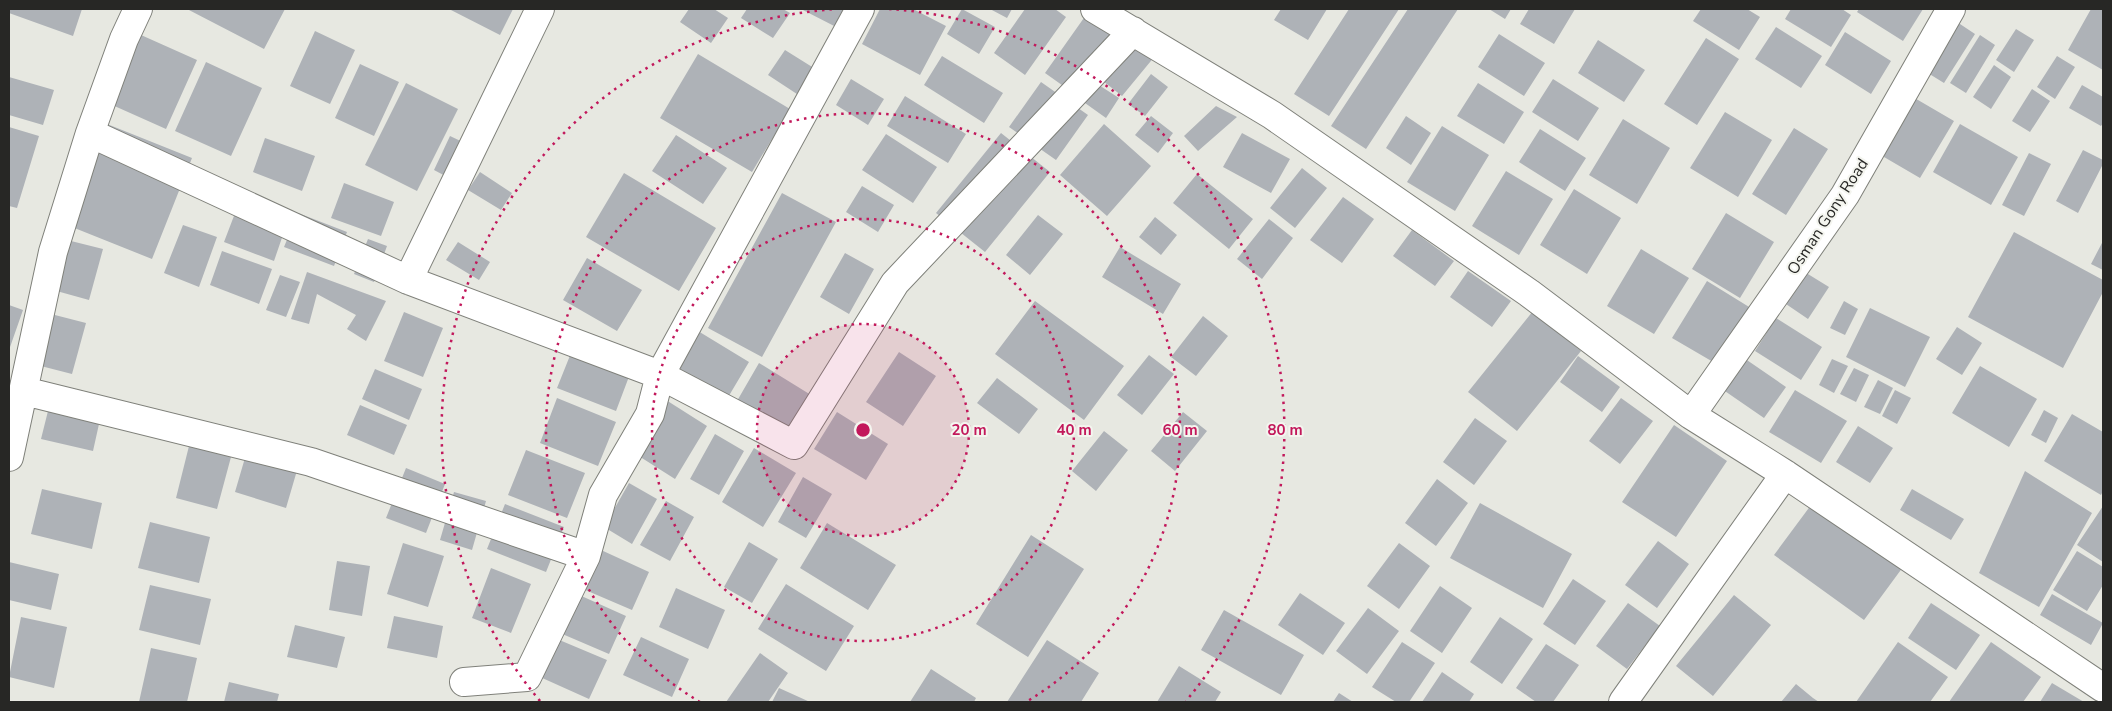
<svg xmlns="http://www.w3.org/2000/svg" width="2112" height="711" font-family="'Nunito Sans',sans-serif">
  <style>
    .building { fill: #aeb2b7 }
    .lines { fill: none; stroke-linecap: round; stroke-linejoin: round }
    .minor-casing { stroke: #7f807a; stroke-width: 30 }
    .minor { stroke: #fff; stroke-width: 28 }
    .ring { fill: none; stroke: #c2185b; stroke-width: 2.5; stroke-dasharray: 2.5 5 }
    .labels { text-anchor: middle; stroke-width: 4; stroke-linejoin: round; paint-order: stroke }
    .street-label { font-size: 16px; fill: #272725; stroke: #f4f5ef }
    .centre { fill: #c2185b; stroke: #f4f5ef; stroke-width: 2.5 }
    .ring-label { font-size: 15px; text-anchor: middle; font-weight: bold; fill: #c2185b; stroke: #f4f5ef; stroke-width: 4; stroke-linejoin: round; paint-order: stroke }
  </style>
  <rect width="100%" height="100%" fill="#e7e8e1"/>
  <path class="building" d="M9,9H82L73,36L9,13Z
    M187,9H285L264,49Z
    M449,9H513L500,35Z
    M689,9H714L728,18L711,43L680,22Z
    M747,9H783L790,13L773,38L741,18Z
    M801,9H850L840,29Z
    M880,9H913L946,26L920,75L862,44Z
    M962,9L995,27L979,54L947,34Z
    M990,9H1012L1007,18Z
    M1025,9H1055L1066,17L1025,75L994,53Z
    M1281,9H1327L1308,40L1274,20Z
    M1349,9H1399L1329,116L1294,94Z
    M1408,9H1458L1366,149L1331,126Z
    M1489,9H1511L1505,19Z
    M1529,9H1575L1554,44L1520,24Z
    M1701,9H1747L1760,17L1739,50L1693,21Z
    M1791,9H1842L1851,15L1831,47L1785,19Z
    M1859,9H1923L1903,41L1857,12Z
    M2091,9H2103V70L2068,50Z
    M1086,15L1117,37L1076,95L1045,73Z
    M1954,20L1975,34L1944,83L1923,70Z
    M1776,27L1822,56L1801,88L1755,59Z
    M2016,29L2034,40L2014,72L1996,60Z
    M315,31L355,50L330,104L290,86Z
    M1845,32L1891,61L1871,94L1825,65Z
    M1499,34L1545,63L1524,96L1478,67Z
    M141,35L197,60L166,129L110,104Z
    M1980,35L1995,45L1966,93L1950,83Z
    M1130,36L1155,56L1122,96L1098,77Z
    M1706,38L1739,59L1697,125L1664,104Z
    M1598,40L1645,70L1624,102L1578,73Z
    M785,50L817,70L800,96L768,75Z
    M698,54L790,109L752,172L660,118Z
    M942,56L1003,93L984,123L924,85Z
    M2057,56L2075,67L2055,99L2037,87Z
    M206,62L262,88L231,156L175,131Z
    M360,64L399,82L374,136L335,118Z
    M1994,65L2011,77L1991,109L1973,97Z
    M1151,74L1168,87L1145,116L1128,104Z
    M9,77L54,90L43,125L9,115Z
    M851,79L884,99L868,125L836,105Z
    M1553,79L1599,108L1578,141L1532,112Z
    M1091,80L1119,98L1106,118L1078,98Z
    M1041,82L1088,115L1056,160L1009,127Z
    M406,83L458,109L417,191L365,165Z
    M1478,83L1524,112L1504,144L1457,116Z
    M2082,85L2103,97V123L2101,126L2069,108Z
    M2032,89L2050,101L2030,132L2012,121Z
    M1906,93L1954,121L1920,178L1872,150Z
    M905,96L966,134L948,163L887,126Z
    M1216,106L1237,117L1198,151L1184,136Z
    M1725,112L1772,140L1738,197L1690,168Z
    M1151,116L1173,133L1158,153L1135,135Z
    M1406,116L1431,133L1411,165L1386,148Z
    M1623,119L1670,148L1637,204L1589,175Z
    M107,124L192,158L152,259L67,225Z
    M1104,124L1151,166L1107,216L1060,175Z
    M1960,124L2018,157L1991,205L1933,172Z
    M1442,126L1489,155L1455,211L1407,182Z
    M9,127L39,136L17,208L9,206Z
    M1794,128L1828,149L1786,215L1752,194Z
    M1540,129L1586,158L1565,191L1519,162Z
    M1001,133L1050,172L985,252L936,213Z
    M1242,133L1290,159L1271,193L1223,167Z
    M886,134L937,167L913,203L862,170Z
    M676,135L727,168L703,204L652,171Z
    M450,136L469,145L453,180L434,170Z
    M265,138L315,156L302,191L253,172Z
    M2083,150L2103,160V164L2078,213L2056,201Z
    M2029,153L2051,164L2024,216L2002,205Z
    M1302,168L1327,188L1295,228L1270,208Z
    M1506,171L1553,199L1519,255L1472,226Z
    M480,172L512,193L501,210L468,190Z
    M624,173L716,228L679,291L586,237Z
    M1197,174L1253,219L1229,249L1173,203Z
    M344,183L394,202L381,236L331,218Z
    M862,186L894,205L878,232L846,212Z
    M1574,189L1621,218L1587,274L1540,245Z
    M782,193L836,222L762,357L708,328Z
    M1343,197L1374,219L1342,263L1310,240Z
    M237,208L286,226L274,261L224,242Z
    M298,213L347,232L334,266L284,247Z
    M1726,213L1774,242L1740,298L1692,269Z
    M1038,215L1063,234L1030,275L1006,255Z
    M1155,217L1177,235L1161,255L1139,237Z
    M1269,219L1293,238L1262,279L1237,259Z
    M183,225L217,237L199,287L164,273Z
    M1412,230L1454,261L1435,286L1393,256Z
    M2014,232L2103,280V292L2063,368L1968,317Z
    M368,239L387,246L374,282L354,274Z
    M67,240L103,249L89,300L53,290Z
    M2103,241V270L2091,264Z
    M458,242L490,262L479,280L446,260Z
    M1120,247L1181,284L1163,314L1102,277Z
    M1641,249L1689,278L1654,334L1607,306Z
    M222,251L272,269L259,304L210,285Z
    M845,253L874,269L849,314L820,297Z
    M587,258L642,290L617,331L563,300Z
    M1468,271L1511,301L1492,327L1450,297Z
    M1803,271L1829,287L1808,319L1783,302Z
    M307,272L386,301L366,341L347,329L356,315L317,294L309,324L291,319Z
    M280,275L300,282L286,317L266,310Z
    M1707,281L1754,310L1720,366L1672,338Z
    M1035,301L1124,366L1084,420L995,354Z
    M1844,301L1858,309L1845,335L1830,328Z
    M9,305L23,310L9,350Z
    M1870,308L1930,337L1905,387L1846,357Z
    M1533,311L1581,351L1517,431L1468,392Z
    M404,312L443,328L423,377L384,361Z
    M51,314L86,323L72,374L37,365Z
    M1203,316L1228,336L1196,376L1171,357Z
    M1776,318L1822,347L1801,380L1755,351Z
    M1957,327L1982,343L1962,375L1936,359Z
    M698,331L749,362L727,399L676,368Z
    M575,343L633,366L616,411L557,388Z
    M899,352L936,376L903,426L866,402Z
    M1149,355L1174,374L1142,415L1117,395Z
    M1578,356L1620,387L1602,412L1560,382Z
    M1741,356L1786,387L1764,418L1719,387Z
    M1832,359L1848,366L1834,393L1819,385Z
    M759,363L811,395L788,432L737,401Z
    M1980,366L2037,399L2009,447L1952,413Z
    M1854,368L1869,375L1856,402L1840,394Z
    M375,369L422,389L409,420L362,399Z
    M997,378L1038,409L1019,434L977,403Z
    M1878,380L1893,388L1880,414L1864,407Z
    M1795,390L1847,421L1821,463L1769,432Z
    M1895,390L1911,398L1897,424L1882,416Z
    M557,398L616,422L598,466L540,443Z
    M1621,398L1653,421L1620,464L1589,441Z
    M666,400L707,426L675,479L634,453Z
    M50,403L101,415L93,451L41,439Z
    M360,405L407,425L394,455L347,435Z
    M2044,410L2058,418L2046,443L2031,435Z
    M837,412L888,444L866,480L814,449Z
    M1183,412L1207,431L1175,471L1151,451Z
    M2072,414L2103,432V491L2101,495L2044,461Z
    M1475,418L1507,441L1474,485L1443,462Z
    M1674,425L1727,461L1676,537L1622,502Z
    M1858,426L1893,448L1870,483L1836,462Z
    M1104,431L1128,450L1096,491L1072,471Z
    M715,434L744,451L719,495L690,479Z
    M189,446L231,457L217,509L176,498Z
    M754,448L796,473L763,527L722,502Z
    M526,450L585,473L567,518L508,495Z
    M247,451L298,467L286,508L235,492Z
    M406,468L445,484L426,533L386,518Z
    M2025,471L2092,513L2039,607L1979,573Z
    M803,477L832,494L806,538L778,522Z
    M1437,479L1468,503L1436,546L1405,523Z
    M629,483L657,499L632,544L604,527Z
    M42,489L102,503L92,549L31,534Z
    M1912,489L1964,519L1951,540L1900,510Z
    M454,492L486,501L472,550L440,540Z
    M666,501L694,517L670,561L640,545Z
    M1814,501L1903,567L1864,620L1774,555Z
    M1480,503L1572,554L1543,608L1450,558Z
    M505,504L564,527L546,572L487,549Z
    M2103,506V562L2077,545Z
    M150,522L210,537L199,583L138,568Z
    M827,523L896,565L868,610L800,568Z
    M1031,535L1084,569L1028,657L976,624Z
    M1658,541L1689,564L1657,608L1625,585Z
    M749,542L778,559L752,603L724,587Z
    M403,543L444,556L428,607L387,594Z
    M1399,543L1430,566L1399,609L1367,586Z
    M601,550L649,572L632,610L583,589Z
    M2077,551L2103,567V585L2087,611L2053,590Z
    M337,561L370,566L362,616L329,610Z
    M9,562L59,574L51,610L9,600Z
    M491,568L531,584L511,633L472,618Z
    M1573,579L1606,601L1575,645L1543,624Z
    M786,584L854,626L826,671L758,629Z
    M150,585L211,599L200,645L139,630Z
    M1440,586L1472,608L1442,653L1410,631Z
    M676,588L725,610L708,649L659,627Z
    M1300,593L1345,623L1323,655L1278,625Z
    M577,594L626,616L609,654L560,633Z
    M2052,594L2103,623L2091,645L2040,615Z
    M1734,595L1771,625L1713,696L1676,666Z
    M1628,603L1660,626L1627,669L1596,646Z
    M1931,603L1980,635L1956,670L1908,638Z
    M1368,608L1399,631L1367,674L1336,651Z
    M1224,610L1304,655L1281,695L1201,650Z
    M394,616L443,626L437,658L387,648Z
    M21,617L67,627L54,688L9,677Z
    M1500,617L1533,639L1502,684L1470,662Z
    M295,625L345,637L337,668L287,657Z
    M641,637L689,659L672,697L623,675Z
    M557,639L607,660L589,699L540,677Z
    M1047,640L1099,673L1081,702H1007Z
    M1402,642L1435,663L1409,702H1396L1372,687Z
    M1898,642L1948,677L1930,702H1856Z
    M1991,642L2041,677L2023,702H1949Z
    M1546,644L1579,665L1553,702H1536L1516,688Z
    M151,648L197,658L187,702H139Z
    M760,653L788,673L768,702H726Z
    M1179,666L1221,692L1215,702H1157Z
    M931,669L976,698L974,702H910Z
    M1442,672L1474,694L1469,702H1422Z
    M229,682L279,694L277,702H224Z
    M2052,683L2084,702H2040Z
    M1796,684L1813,698L1819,702H1781Z
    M779,688L810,702H772Z
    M1339,693L1353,702H1333Z"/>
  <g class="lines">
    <defs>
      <path id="minor" d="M1095,9L1272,115L1529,293L1691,415L1785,474L2103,688
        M90,133L408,280L660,375L794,445L895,283L1133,31
        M408,280L540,9
        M24,391L311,462L586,556
        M1691,415L1845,195L1951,9
        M9,457L53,252L90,133L124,39L138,9
        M464,682L527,677L586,556L603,495L650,414L660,375L860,9
        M1623,702L1785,474"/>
    </defs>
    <use href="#minor" class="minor-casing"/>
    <use href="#minor" class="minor"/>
  </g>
  <circle cx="863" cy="430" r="106" fill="#c2185b" fill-opacity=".12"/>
  <g class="ring">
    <circle cx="863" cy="430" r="106"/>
    <circle cx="863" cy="430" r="211"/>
    <path d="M700 702A317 317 0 1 1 1026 702"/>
    <path d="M540 701A422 422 0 0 1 837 9M889 9A422 422 0 0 1 1186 701"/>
  </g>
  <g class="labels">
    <g class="street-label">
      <text transform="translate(1827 216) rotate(-57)" y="6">Osman Gony Road</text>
    </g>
  </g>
  <circle cx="863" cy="430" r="8" class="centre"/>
  <g class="ring-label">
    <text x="969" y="435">20 m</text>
    <text x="1074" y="435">40 m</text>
    <text x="1180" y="435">60 m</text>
    <text x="1285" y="435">80 m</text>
  </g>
  <rect width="2112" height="711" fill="none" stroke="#272725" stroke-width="20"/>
</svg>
